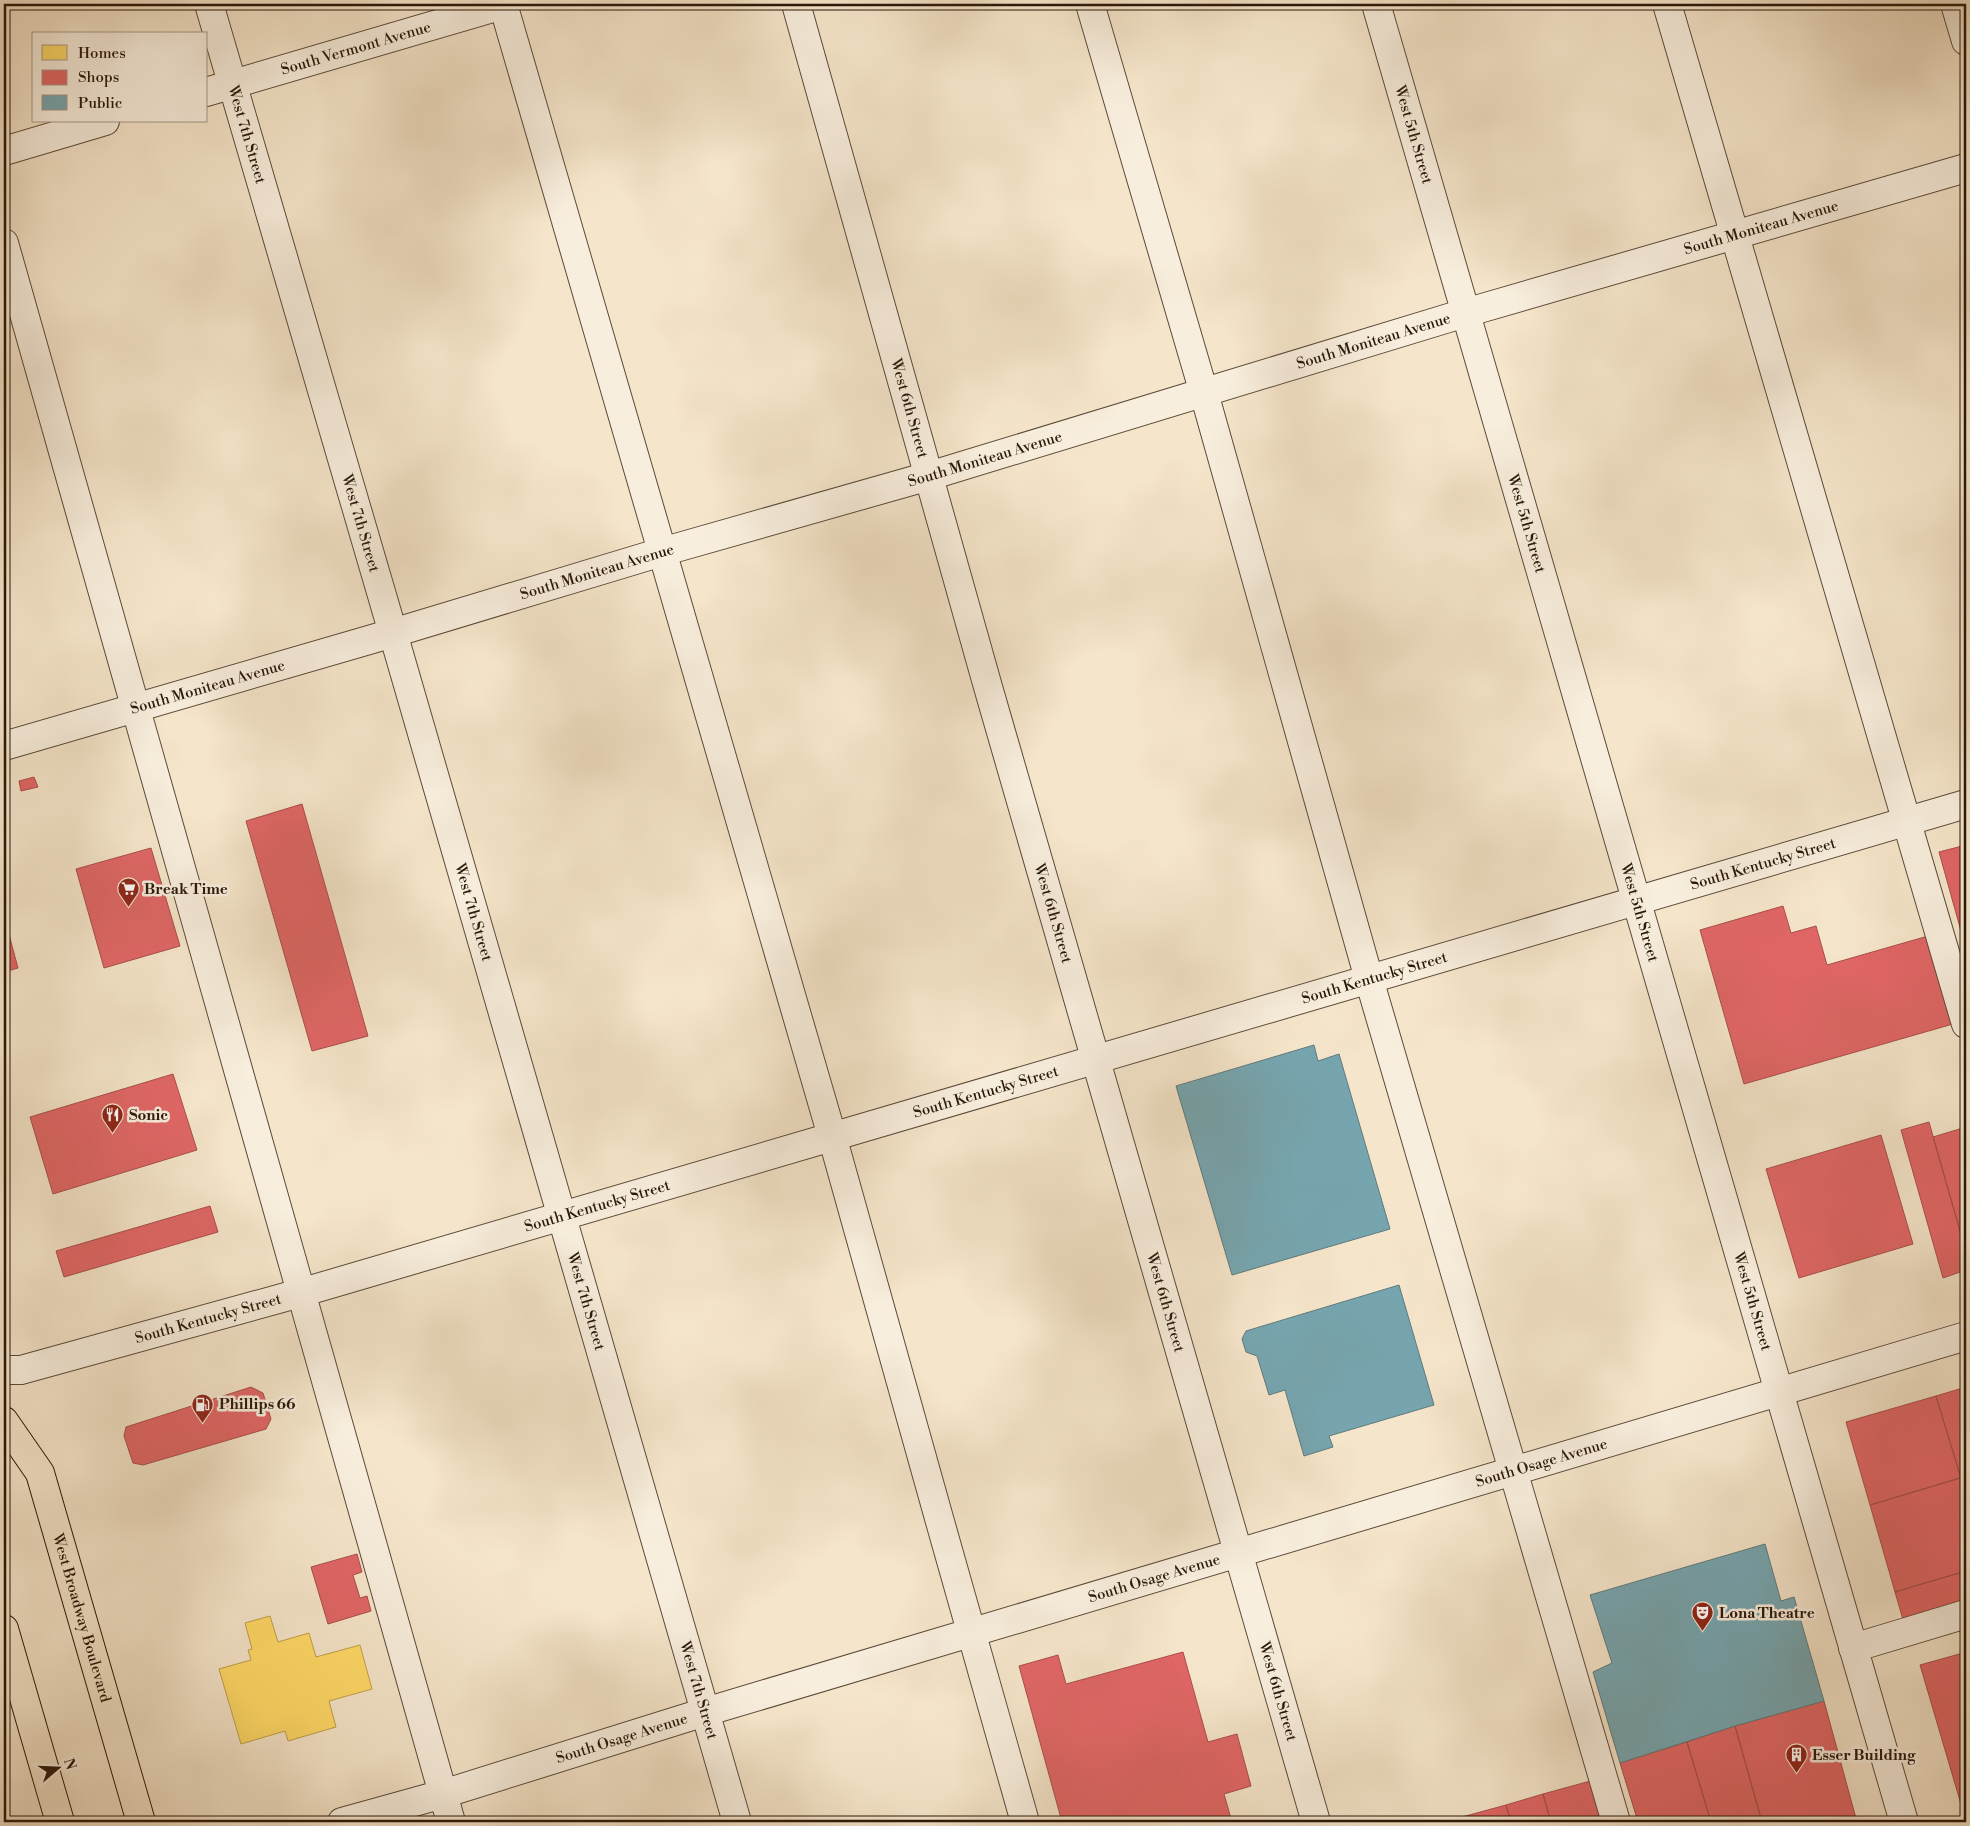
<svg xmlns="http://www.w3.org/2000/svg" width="1970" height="1826" font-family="'Libre Bodoni',serif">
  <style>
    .homes { fill: #ffd966; stroke: #bf9f4a }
    .shops { fill: #e06666; stroke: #a94e4a }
    .public { fill: #76a5af; stroke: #5f7a7d }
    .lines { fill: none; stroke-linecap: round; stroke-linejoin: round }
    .minor-casing { stroke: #5c4a39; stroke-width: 30 }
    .highway-casing { stroke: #291709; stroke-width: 30 }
    .minor { stroke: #f8eedd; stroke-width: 28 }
    .highway { stroke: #f5e5ca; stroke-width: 28 }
    .labels { text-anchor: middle; stroke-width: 5; stroke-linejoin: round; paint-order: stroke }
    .street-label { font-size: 15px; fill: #291709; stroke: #f8eedd }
    .poi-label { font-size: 15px; font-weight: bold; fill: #291709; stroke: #f8eedd; text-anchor: start }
  </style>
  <rect width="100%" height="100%" fill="#f5e5ca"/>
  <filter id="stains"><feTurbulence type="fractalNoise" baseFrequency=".004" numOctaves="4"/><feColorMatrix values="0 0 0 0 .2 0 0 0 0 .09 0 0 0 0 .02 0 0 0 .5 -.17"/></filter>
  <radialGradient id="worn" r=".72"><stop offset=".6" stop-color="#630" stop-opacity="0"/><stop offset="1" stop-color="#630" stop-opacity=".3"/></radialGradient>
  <path class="homes" d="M270,1616L278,1642L309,1633L316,1657L360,1645L372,1689L329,1701L336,1727L288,1741L285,1731L241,1744L219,1669L251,1660L248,1650L252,1649L245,1623Z"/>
  <path class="shops" d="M34,777L38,787L21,791L19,781Z
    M302,804L368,1036L312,1051L246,821Z
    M1966,845V949L1939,852Z
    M151,848L180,946L104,968L76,869Z
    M1783,906L1791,933L1816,926L1827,965L1928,936L1953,1024L1744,1084L1700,930Z
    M4,916L18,968L4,972Z
    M173,1074L197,1150L53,1194L30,1117Z
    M1929,1122L1966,1252V1270L1943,1278L1901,1130Z
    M1966,1127V1252L1933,1137Z
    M1881,1135L1913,1244L1799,1278L1766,1169Z
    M210,1206L218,1232L64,1277L56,1251Z
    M251,1387L263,1393L271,1419L266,1429L143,1465L133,1463L124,1436L126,1427Z
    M1966,1387V1476L1961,1478L1936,1396Z
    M1936,1396L1961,1478L1870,1505L1846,1422Z
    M1966,1476V1571L1895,1592L1870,1505Z
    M357,1554L362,1572L353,1575L360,1598L367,1596L371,1611L328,1624L311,1567Z
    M1966,1571V1612L1906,1630L1895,1592Z
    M1183,1652L1208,1742L1237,1734L1251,1786L1224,1794L1232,1822H1062L1019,1666L1058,1655L1066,1684Z
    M1963,1653L1966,1663V1821L1920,1665Z
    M1824,1701L1857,1822H1762L1735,1726Z
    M1735,1726L1762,1822H1711L1687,1742Z
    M1687,1742L1711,1822H1638L1620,1763Z
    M1594,1780L1606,1822H1551L1543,1794Z
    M1543,1794L1551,1822H1511L1506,1805Z
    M1506,1805L1511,1822H1464L1462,1817Z"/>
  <path class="public" d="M1314,1045L1318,1061L1339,1054L1390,1229L1232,1275L1176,1086Z
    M1399,1285L1434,1405L1329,1436L1333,1447L1304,1456L1285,1390L1269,1395L1257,1356L1246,1352L1242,1339L1246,1331Z
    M1765,1544L1781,1601L1794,1597L1824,1701L1735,1726L1620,1763L1593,1672L1612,1663L1590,1595Z"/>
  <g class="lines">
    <defs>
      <g id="minor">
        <path id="s1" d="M209,4L393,633L737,1822"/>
        <path d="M503,4C614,381 725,758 832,1136C897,1364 959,1594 1025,1822"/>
        <path id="s2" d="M796,4L988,687L1316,1822"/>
        <path d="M1090,4L1204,393L1369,979L1616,1822"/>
        <path id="s3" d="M1376,4L1904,1822"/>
        <path d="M1667,4L1966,1024"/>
        <path d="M1955,4L1966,41"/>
        <path id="s4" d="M206,92L506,4"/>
        <path d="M4,151L105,121"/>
        <path d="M4,243L451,1822"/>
        <path id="s5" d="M4,746L393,633L665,551L929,476L1465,313L1966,168"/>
        <path id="s6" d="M4,1370H21L300,1293L1966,804"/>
        <path d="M1853,1648L1966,1614"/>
        <path id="s7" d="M342,1822L443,1794L705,1712L1966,1336"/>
      </g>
      <g id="highway">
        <path id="s8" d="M4,1421L40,1473L141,1822"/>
        <path d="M4,1629L60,1822"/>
      </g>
    </defs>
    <use href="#minor" class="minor-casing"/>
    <use href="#highway" class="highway-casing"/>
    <use href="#minor" class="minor"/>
    <use href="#highway" class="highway"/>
  </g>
  <defs>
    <symbol id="supermarket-pin" viewBox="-11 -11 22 30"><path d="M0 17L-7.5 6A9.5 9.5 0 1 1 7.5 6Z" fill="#8f2418" stroke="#f8eedd"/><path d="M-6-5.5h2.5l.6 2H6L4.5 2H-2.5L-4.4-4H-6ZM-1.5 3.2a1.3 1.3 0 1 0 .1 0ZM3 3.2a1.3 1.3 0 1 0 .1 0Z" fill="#fff"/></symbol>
    <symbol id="restaurant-pin" viewBox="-11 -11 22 30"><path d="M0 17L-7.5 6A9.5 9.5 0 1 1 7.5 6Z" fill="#8f2418" stroke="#f8eedd"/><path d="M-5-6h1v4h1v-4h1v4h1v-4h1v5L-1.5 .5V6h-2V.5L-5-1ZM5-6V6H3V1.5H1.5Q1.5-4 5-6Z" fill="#fff"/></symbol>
    <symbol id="fuel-pin" viewBox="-11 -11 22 30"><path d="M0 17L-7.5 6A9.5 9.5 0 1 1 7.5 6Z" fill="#8f2418" stroke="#f8eedd"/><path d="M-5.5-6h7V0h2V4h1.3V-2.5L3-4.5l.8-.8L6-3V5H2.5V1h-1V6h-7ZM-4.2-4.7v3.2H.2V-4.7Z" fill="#fff"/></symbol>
    <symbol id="theatre-pin" viewBox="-11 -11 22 30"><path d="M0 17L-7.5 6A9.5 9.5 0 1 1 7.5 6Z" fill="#8f2418" stroke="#f8eedd"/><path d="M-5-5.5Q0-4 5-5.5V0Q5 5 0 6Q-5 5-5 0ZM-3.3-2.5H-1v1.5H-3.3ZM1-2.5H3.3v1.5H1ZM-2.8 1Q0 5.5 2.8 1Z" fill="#fff"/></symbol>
    <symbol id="building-pin" viewBox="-11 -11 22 30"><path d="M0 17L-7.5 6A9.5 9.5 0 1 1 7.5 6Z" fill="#8f2418" stroke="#f8eedd"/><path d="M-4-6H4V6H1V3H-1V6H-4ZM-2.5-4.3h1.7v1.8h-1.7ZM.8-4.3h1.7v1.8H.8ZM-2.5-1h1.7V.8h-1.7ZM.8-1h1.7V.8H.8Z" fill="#fff"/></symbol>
  </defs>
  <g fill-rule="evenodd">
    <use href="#supermarket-pin" x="116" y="876" width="25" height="34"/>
    <use href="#restaurant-pin" x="100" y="1102" width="25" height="34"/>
    <use href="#fuel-pin" x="190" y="1392" width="25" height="34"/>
    <use href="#theatre-pin" x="1690" y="1600" width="25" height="34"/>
    <use href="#building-pin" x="1784" y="1742" width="25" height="34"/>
  </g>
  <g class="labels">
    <g class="street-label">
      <text dy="5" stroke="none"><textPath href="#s4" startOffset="156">South Vermont Avenue</textPath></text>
      <text dy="5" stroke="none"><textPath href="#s1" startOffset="136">West 7th Street</textPath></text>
      <text dy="5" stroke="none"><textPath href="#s3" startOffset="136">West 5th Street</textPath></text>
      <text dy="5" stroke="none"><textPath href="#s5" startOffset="1832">South Moniteau Avenue</textPath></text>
      <text dy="5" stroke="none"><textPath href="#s5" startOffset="1428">South Moniteau Avenue</textPath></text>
      <text dy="5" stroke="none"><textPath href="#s2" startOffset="420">West 6th Street</textPath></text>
      <text dy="5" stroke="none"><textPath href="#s5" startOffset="1022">South Moniteau Avenue</textPath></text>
      <text dy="5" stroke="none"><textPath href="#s1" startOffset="541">West 7th Street</textPath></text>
      <text dy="5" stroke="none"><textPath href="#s3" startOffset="541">West 5th Street</textPath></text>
      <text dy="5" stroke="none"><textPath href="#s5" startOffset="618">South Moniteau Avenue</textPath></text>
      <text dy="5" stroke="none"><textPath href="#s5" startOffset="212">South Moniteau Avenue</textPath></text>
      <text dy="5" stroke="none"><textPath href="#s6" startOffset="1831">South Kentucky Street</textPath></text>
      <text dy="5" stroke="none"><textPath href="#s1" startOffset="946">West 7th Street</textPath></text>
      <text dy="5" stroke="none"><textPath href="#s3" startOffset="946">West 5th Street</textPath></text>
      <text dy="5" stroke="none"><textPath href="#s2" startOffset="945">West 6th Street</textPath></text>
      <text dy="5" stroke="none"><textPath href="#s6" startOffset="1426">South Kentucky Street</textPath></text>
      <text dy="5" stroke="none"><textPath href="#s6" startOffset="1021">South Kentucky Street</textPath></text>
      <text dy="5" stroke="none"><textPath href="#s6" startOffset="616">South Kentucky Street</textPath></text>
      <text dy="5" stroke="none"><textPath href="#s1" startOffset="1351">West 7th Street</textPath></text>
      <text dy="5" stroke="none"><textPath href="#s3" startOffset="1351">West 5th Street</textPath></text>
      <text dy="5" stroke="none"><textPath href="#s2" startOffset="1350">West 6th Street</textPath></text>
      <text dy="5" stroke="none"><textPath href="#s6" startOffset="211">South Kentucky Street</textPath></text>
      <text dy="5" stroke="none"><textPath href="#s7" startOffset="1252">South Osage Avenue</textPath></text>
      <text dy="5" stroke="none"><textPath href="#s7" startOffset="848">South Osage Avenue</textPath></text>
      <text dy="5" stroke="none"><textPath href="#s8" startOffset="214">West Broadway Boulevard</textPath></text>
      <text dy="5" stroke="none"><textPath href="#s1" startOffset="1756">West 7th Street</textPath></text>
      <text dy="5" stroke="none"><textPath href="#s2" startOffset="1755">West 6th Street</textPath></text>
      <text dy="5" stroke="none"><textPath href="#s7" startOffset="292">South Osage Avenue</textPath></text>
    </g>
    <g class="poi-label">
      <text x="144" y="894">Break Time</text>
      <text x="129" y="1120">Sonic</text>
      <text x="219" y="1409">Phillips 66</text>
      <text x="1719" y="1618">Lona Theatre</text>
      <text x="1812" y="1760">Esser Building</text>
    </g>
  </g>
  <rect width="1970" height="1826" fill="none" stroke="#f5e5ca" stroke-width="20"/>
  <rect x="5" y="5" width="1960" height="1816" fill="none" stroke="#291709" stroke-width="2.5"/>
  <rect x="10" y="10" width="1950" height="1806" fill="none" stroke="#291709"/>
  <rect x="32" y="32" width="175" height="90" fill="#f8eedd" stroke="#a59888"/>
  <rect x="42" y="45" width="25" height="15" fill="#ffd966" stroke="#a59888"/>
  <text x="78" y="58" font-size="15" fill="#291709">Homes</text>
  <rect x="42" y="70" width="25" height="15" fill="#e06666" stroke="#a59888"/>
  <text x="78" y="82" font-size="15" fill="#291709">Shops</text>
  <rect x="42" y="95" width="25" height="15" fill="#76a5af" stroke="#a59888"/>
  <text x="78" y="108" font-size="15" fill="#291709">Public</text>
  <g transform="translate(58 1768) rotate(71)" stroke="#f8eedd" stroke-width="4" paint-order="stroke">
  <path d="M0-4L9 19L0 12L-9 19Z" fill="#291709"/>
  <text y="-8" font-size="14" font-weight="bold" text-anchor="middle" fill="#291709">N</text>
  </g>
  <rect width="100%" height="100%" filter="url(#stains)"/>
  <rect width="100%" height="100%" fill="url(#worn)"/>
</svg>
